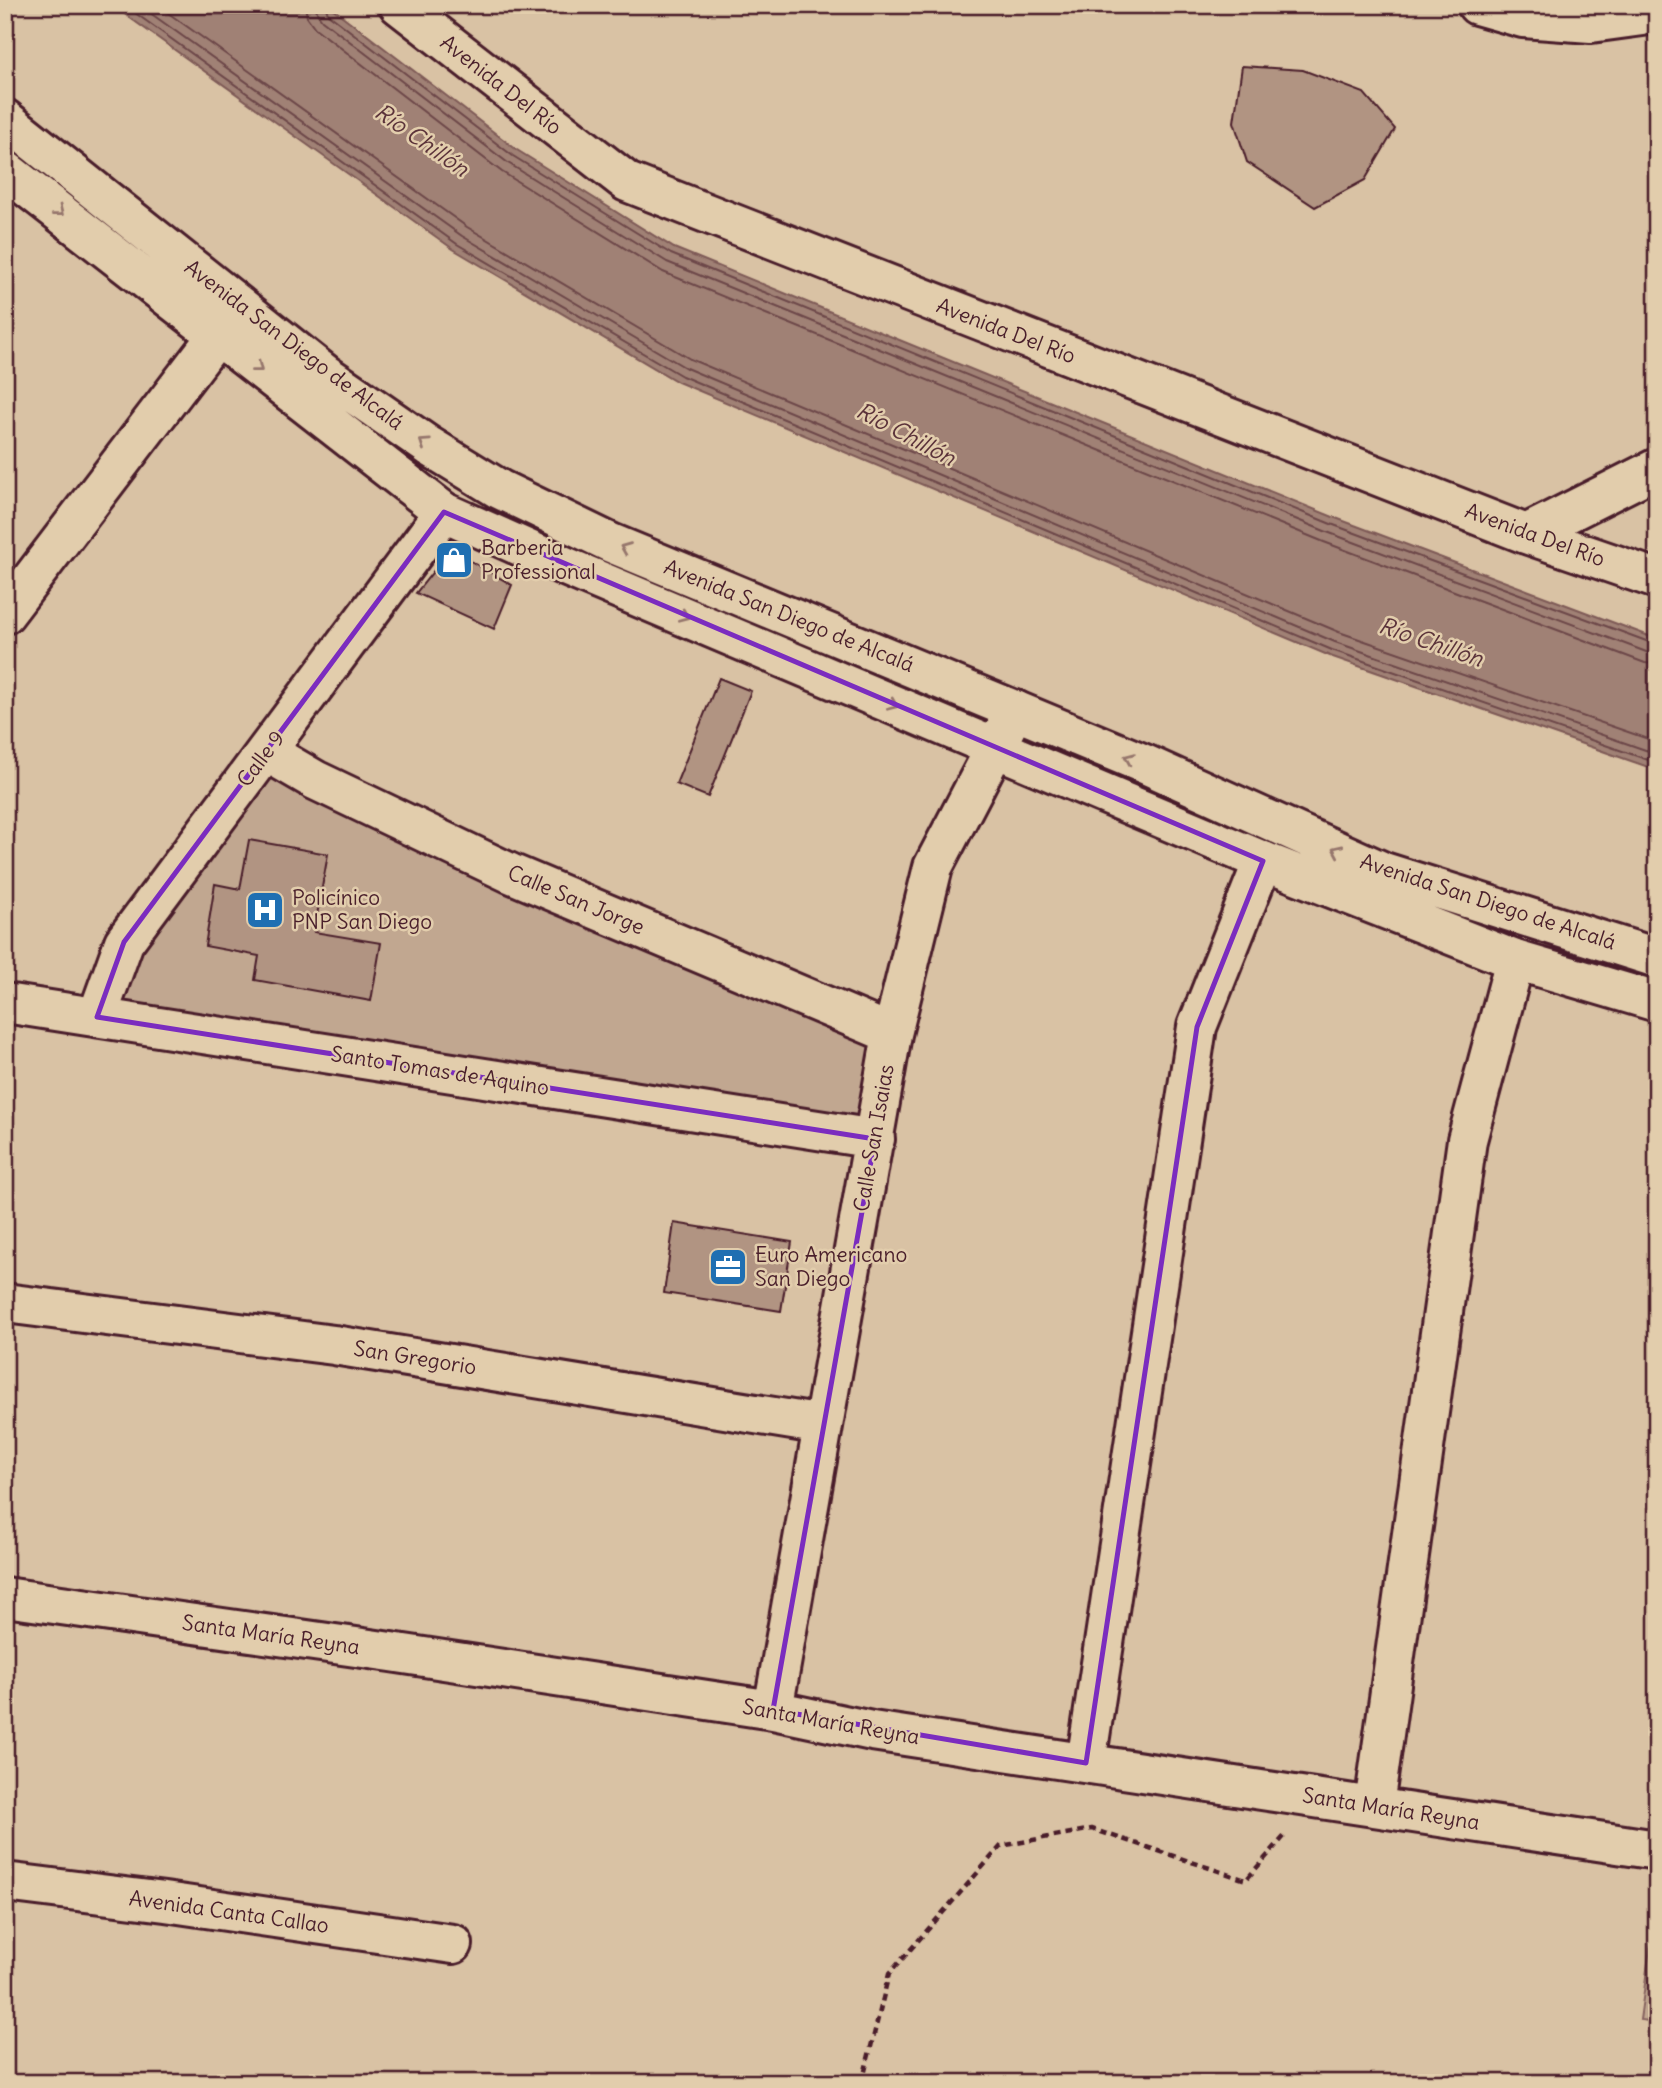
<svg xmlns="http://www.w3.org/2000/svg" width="1662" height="2088" font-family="Delius,sans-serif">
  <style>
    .green { fill: #c1a790; stroke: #86635e; stroke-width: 2 }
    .water { fill: #a08174; stroke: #7e5a57; stroke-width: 2 }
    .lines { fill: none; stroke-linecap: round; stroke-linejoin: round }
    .shore { stroke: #6c4648; stroke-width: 2 }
    .building { fill: #b19482; stroke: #4a1f2b; stroke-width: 2 }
    .minor-casing { stroke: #4a1f2b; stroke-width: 44 }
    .major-casing { stroke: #4a1f2b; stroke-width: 44 }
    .path { stroke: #4a1f2b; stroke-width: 4.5; stroke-dasharray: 7 5; stroke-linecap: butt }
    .minor { stroke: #e2cdac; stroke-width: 38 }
    .major { stroke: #e2cdac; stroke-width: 38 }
    .oneway { stroke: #96766c }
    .marked { fill: none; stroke: #7b2cbf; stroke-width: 5; stroke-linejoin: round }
    .labels { text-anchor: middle; stroke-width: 5; stroke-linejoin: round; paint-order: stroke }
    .street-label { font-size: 21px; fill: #4a1f2b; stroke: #e2cdac }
    .poi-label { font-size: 21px; fill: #4a1f2b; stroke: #e2cdac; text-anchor: start }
    .water-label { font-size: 23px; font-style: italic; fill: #5b333a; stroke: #e2cdac }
  </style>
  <rect width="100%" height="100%" fill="#d9c2a4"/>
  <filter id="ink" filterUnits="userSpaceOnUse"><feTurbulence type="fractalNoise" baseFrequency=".0143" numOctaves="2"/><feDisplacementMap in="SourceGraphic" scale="14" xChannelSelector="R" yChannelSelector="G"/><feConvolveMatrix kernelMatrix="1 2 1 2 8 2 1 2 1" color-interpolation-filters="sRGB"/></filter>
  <g filter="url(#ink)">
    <path class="green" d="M268,768L878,1039L863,1126L113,1006L140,945Z
      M1655,1912H1657V2022L1640,2020Z"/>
    <path class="water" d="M112,5H328L517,150L674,248L1333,517L1657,639V770L1330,656L678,382L453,249Z"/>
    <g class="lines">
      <path class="shore" d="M124,5L457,244L682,376L1332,650L1657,763
        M139,5L462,236L686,368L1335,642L1657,754
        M157,5L467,227L690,359L1339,632L1657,742
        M305,5L307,17L315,28L502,172L663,272L1324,542L1645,663L1657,664
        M316,5L317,13L322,20L508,163L667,262L1327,532L1649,653L1657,654
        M325,5L328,14L513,156L671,254L1331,524L1657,645"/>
    </g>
    <path class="building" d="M1242,66L1303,70L1364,93L1395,129L1365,180L1315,207L1247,162L1234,122Z
      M460,555L512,585L494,629L416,593L444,558Z
      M719,678L751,691L708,797L676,784Z
      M249,840L328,854L314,932L381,943L371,1001L255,980L259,956L205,946L215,884L240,889Z
      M674,1223L792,1242L781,1311L664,1293Z"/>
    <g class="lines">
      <defs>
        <path id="minor" d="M399,5L627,182L1526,534L1657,579
          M1477,5L1523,18L1591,23L1657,14
          M1526,534L1657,468
          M5,614L217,336
          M267,752L315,780L510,873L892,1034
          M5,1003L875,1139
          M97,1017L124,942L444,512
          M5,1303L334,1345L823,1425
          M5,1597L391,1652L773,1710L872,1731L1657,1850
          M773,1710L892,1034L933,867L1015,710
          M1086,1763L1197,1027L1263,861
          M1374,1806L1467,1140L1515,960
          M5,1882L165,1902L453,1944"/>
        <path id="major" d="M5,119L325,374L429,446L499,489L611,543L1147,765L1384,872L1657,958
          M5,170L444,512L567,567L1263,861L1515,960L1657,1002"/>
      </defs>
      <use href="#minor" class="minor-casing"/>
      <use href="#major" class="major-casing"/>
      <path class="path" d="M862,2083L889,1974L1001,1846L1092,1829L1246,1880L1287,1833"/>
      <use href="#minor" class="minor"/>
      <use href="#major" class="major"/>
    </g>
    <defs><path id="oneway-chevron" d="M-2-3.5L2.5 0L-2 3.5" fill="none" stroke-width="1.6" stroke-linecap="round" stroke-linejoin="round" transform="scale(1.75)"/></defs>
    <g class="oneway">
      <use href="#oneway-chevron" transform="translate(59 212) rotate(38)"/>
      <use href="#oneway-chevron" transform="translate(258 368) rotate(38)"/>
      <use href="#oneway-chevron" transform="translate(424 443) rotate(-146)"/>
      <use href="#oneway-chevron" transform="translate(625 548) rotate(-158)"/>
      <use href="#oneway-chevron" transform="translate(684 616) rotate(23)"/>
      <use href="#oneway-chevron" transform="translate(893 705) rotate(23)"/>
      <use href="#oneway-chevron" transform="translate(1129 758) rotate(-157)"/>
      <use href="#oneway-chevron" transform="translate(1337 850) rotate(-156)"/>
    </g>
  </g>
  <path class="marked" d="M444,512L1263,861L1197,1027L1086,1763L773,1710L875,1139L97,1017L124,942Z"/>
  <defs>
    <symbol id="shop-square" viewBox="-11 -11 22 22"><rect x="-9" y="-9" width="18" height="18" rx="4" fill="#1f6fb2" stroke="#e2cdac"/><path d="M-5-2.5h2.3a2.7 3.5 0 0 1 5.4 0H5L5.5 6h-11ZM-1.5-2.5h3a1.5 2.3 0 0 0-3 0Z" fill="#fff"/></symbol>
    <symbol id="hospital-square" viewBox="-11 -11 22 22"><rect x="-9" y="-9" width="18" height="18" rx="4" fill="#1f6fb2" stroke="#e2cdac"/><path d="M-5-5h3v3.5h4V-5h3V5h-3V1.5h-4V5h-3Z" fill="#fff"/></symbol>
    <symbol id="office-square" viewBox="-11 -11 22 22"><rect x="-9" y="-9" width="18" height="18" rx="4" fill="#1f6fb2" stroke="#e2cdac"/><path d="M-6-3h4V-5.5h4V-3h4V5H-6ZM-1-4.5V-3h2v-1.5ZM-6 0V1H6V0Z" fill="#fff"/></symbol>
  </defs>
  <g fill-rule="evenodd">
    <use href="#shop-square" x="432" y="538" width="44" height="44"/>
    <use href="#hospital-square" x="243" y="888" width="44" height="44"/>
    <use href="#office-square" x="706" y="1245" width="44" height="44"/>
  </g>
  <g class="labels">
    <g class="street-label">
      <text transform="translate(501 85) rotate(38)" y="7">Avenida Del Río</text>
      <text transform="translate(1006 331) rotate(21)" y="7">Avenida Del Río</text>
      <text transform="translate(294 345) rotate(37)" y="7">Avenida San Diego de Alcalá</text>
      <text transform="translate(1535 535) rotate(20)" y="7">Avenida Del Río</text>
      <text transform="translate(789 616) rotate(22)" y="7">Avenida San Diego de Alcalá</text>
      <text transform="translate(261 759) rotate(-53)" y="7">Calle 9</text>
      <text transform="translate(576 900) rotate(23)" y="7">Calle San Jorge</text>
      <text transform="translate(1488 902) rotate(18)" y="7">Avenida San Diego de Alcalá</text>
      <text transform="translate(440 1071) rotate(9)" y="7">Santo Tomas de Aquino</text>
      <text transform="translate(874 1138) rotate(-80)" y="7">Calle San Isaias</text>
      <text transform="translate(415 1358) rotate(9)" y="7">San Gregorio</text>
      <text transform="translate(271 1635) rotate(8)" y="7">Santa María Reyna</text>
      <text transform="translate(831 1722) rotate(10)" y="7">Santa María Reyna</text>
      <text transform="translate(1391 1809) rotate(9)" y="7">Santa María Reyna</text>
      <text transform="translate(229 1912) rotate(8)" y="7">Avenida Canta Callao</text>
    </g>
    <g class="poi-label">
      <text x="481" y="555">Barberia<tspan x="481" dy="24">Professional</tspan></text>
      <text x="292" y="905">Policínico<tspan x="292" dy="24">PNP San Diego</tspan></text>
      <text x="755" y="1262">Euro Americano<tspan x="755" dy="24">San Diego</tspan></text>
    </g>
    <g class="water-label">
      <text transform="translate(422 140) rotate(35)" y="8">Río Chillón</text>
      <text transform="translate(906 434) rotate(28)" y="8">Río Chillón</text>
      <text transform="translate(1431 642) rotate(19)" y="8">Río Chillón</text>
    </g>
  </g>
  <rect width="1662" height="2088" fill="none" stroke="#e2cdac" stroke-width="28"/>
  <rect x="14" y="14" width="1634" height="2060" fill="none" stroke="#4a1f2b" stroke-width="2.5" filter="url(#ink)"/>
</svg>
